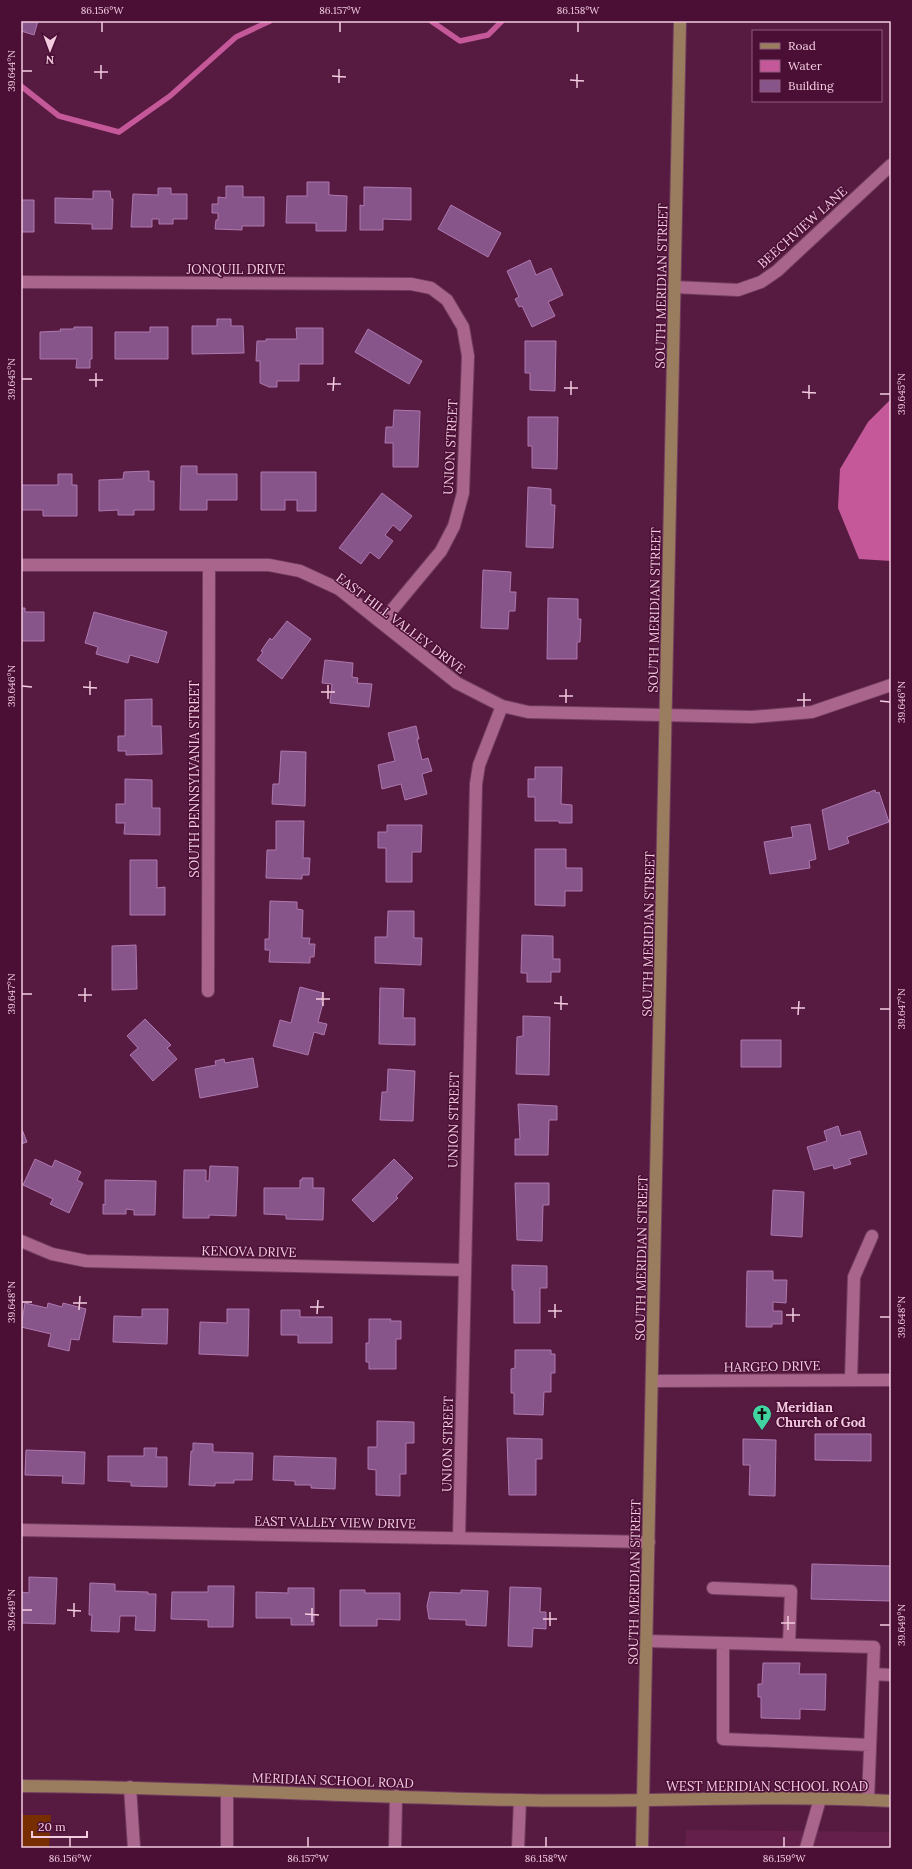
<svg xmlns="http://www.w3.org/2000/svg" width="912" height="1869" font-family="Lora,serif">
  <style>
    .built { fill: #64204b }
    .green { fill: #772f01 }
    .water { fill: #c45899 }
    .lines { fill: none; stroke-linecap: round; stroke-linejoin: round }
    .stream { stroke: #c45899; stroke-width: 5.5 }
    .building { fill: #88558a; stroke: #ad78af }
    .minor-casing { stroke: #723d5e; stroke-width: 14 }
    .major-casing { stroke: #723d5e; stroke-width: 14 }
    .minor { stroke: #a9658b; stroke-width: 12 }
    .major { stroke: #9a7c5e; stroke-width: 12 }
    .ticks { fill: none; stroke: #f3cce0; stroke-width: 1.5 }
    .labels { text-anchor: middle; stroke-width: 3; stroke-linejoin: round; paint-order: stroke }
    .street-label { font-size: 13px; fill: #f3cce0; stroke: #4b0f36 }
    .poi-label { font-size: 13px; font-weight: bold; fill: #f3cce0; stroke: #4b0f36; text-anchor: start }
    .neatline { fill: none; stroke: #f3cce0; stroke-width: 1.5 }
    .ticks-label { font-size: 10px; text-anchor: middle; fill: #f3cce0 }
  </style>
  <rect width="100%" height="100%" fill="#571b41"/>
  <path class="built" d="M686,1830L891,1832V1848H685Z"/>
  <path class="green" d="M21,1815H51L49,1848H21Z"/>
  <path class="water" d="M891,399V561L859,559L838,508L840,469L868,422Z"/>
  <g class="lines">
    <path class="stream" d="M431,21L460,41L488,35L502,21
      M21,86L59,116L119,132L170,96L236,37L270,21"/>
  </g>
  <path class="building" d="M21,21H38L34,35L21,31Z
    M307,182H329V195L347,196L346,231H316V223H286L287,196H307Z
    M226,186H243V197H264V226H242V230L215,229L216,220H218V213H212V204H218V197L226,198Z
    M364,187L411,188V220L383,219V230H360V205L364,206Z
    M158,188H171V194H187V219H173V224H159V219H152V227H131L133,194L158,195Z
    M93,191H110L111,199H113L112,229H92V224L55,223V198L93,199Z
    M21,200H34V232H21Z
    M451,205L501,233L488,257L438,229Z
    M530,260L536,275L551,268L563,295L548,302L555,316L532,327L522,306L519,307L515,299L519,297L507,271Z
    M217,319H231V326H243L244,353L192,354V326H217Z
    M74,327H92V359H90V368H76L77,359H40V332L61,331L60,329H74Z
    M150,327H168V359H115V332H150Z
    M296,328H323V364H299V381H277V387H269L260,383V361H256L257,341H266V339H297Z
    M368,329L422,361L409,384L355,352Z
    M525,341H556L555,391L530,390V373H525Z
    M394,410L420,411L418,467H393V443H385L386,427H393Z
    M528,417H558L557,469L532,468V446H528Z
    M181,466H197V474H237V500H207V510H180Z
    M149,471V481H154V510H134V515H118V510L99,511V480L123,479L124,472Z
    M261,472H316V511H297V500H285V510H261Z
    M58,474H72V485H77V516H43V510H21V485H58Z
    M528,487L551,489V505H555L553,548L526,547Z
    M382,493L412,516L400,531L393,525L385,535L393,541L379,559L370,552L361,564L339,548Z
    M483,570L511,572L510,592H516L515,611H509L508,629L481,628Z
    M548,598L578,599V619H581L580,642H577V659H547Z
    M21,608H25V612H44V641H21Z
    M94,612L167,632L158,663L130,655L128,663L96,654L98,647L85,643Z
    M287,621L311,639L282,679L257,660L263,652L261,651L270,638L272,640Z
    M325,660L353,663L352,677L358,678L357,683L372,684L369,707L330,703L332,684L322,683Z
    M152,699V726H161L162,754L126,755V751H118V736H125V700Z
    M416,726L419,739H417L422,760L428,758L432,771L422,774L427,794L405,800L401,784L382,789L378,765L395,761L388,733Z
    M281,751L306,752L305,806L272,804L273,784H279Z
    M535,767H562L561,804L572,805V823H559V821H535V797H528V779H535Z
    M125,779L152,780V808H160V835L124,834L125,823H116V804H125Z
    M875,790L876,793L879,792L889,822L847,837L849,843L829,850L822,810Z
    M276,821H304L303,858H310L309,875H302V879L266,878L267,850H276Z
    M810,824L816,859L809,861L810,868L770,874L764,842L793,837L791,827Z
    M387,825H422L421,852H412V882H386V848H378V832H387Z
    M535,849H566V868H582V891H565V906L535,905Z
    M130,860H157V888L165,887V915H130Z
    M270,901L297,902V909L303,910L302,938H310L309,944H315L314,957H310V963L269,962L270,950H265V939H269Z
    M388,911H414V938H422L421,965L375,963V937H387Z
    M522,935L553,936V959H560V972H551V982H527V973H521Z
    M136,945L137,989L112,990V946Z
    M300,987L323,993L321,1002L323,1003L318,1022L327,1024L324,1035L314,1032L308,1055L273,1046L280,1020L291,1023Z
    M380,988L404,989L403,1018H415V1045L379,1044Z
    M523,1016L550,1017L549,1075L516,1074L517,1037L523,1036Z
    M145,1019L171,1045L167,1048L177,1059L153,1081L130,1055L138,1048L127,1036Z
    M741,1040H781V1067H741Z
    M253,1058L258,1087L200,1098L195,1069L216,1065L215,1061L224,1059L225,1063Z
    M388,1069L415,1071L413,1121L380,1120L382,1092H387Z
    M518,1104L557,1106V1120H549L548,1155H515V1139H520Z
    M838,1126L841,1136L860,1131L867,1154L849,1159L851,1164L834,1169L833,1165L814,1170L807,1147L827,1141L824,1131Z
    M21,1127L27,1142L21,1144Z
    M35,1159L52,1167L55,1160L81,1172L77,1180L83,1183L69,1213L50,1204L53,1199L23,1185Z
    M394,1159L413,1178L396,1196L398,1198L373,1222L352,1200Z
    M210,1166L238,1167L236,1216L209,1215V1218H183L184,1170H206V1181H209Z
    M302,1178H313V1188H324L323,1220L286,1219V1215L264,1214V1188H300V1180H302Z
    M105,1180L156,1181L155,1215H134V1210L126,1209V1214H103V1204L105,1205Z
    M515,1183H549V1205H543L542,1241L517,1240Z
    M773,1190L804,1192L802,1237L771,1235Z
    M512,1265L547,1266V1288H540V1323H514V1290H512Z
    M747,1271H773V1280H787L786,1303L773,1302V1311H782V1324H772V1327H746Z
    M25,1303L47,1308L48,1303L62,1307L63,1303L86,1309L79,1340L71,1339L69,1351L48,1346L51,1334L21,1327Z
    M142,1309H168L167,1344L113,1342L114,1316L142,1317Z
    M227,1309H249L248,1356L199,1354L200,1322L227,1323Z
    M281,1310H300V1317H332V1343H298V1335H281Z
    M369,1319H391L390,1321H401V1339H396V1369H369V1362H366V1343H369Z
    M515,1350H551V1354H555V1373H551V1392H544L543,1415L514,1414V1393H511V1369L515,1368Z
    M377,1421L414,1422V1443H406V1474H400V1496L376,1495V1470L368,1469V1447H377Z
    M815,1434H871V1461L815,1460Z
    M507,1438L542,1439V1459H536V1495H509Z
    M743,1439L776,1440L775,1496L749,1495L750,1465H743Z
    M193,1443L213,1444V1452L253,1453L252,1480H234V1483H215V1486L189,1485L191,1451H193Z
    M144,1448H157L156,1457H167V1487L131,1486V1482L108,1481V1456H144Z
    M26,1450L85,1452L84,1484L62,1483L63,1476L25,1475Z
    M274,1456L336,1458L335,1489L311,1488V1485H295V1481L273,1480Z
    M812,1564L891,1566V1601L811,1599Z
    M29,1577L57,1578L55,1624L21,1623V1592L29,1593Z
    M90,1583L115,1584V1591L148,1592V1594H156L155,1631L135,1630L136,1616H120L119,1632L91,1631L92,1615H89Z
    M208,1586H234L233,1627H208V1620L171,1619L172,1592H208Z
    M510,1587L541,1588L540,1612H546V1629L533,1628L532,1647L508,1646Z
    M288,1588H314V1625H291V1618H256V1592L288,1593Z
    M340,1590H365V1593H400V1620L377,1619V1626H340Z
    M461,1590L488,1591L486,1626L466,1625V1620L429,1619L427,1606L430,1592L461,1593Z
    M763,1663H800L799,1674H826L825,1710L800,1709V1719L761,1718V1697H758V1684H762Z"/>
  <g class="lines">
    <defs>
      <path id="minor" d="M21,282L411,284L431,288L447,300L463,327L468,356L463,493L454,526L441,551L382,622
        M674,287L738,290L761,282L777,271L891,165
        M21,565H269L300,571L339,589L457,683L502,706L528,712L752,717L812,712L891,685
        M208,991L209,567
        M21,1241L52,1254L86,1261L464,1270
        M851,1380L854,1277L872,1236
        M653,1381L891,1380
        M21,1530L649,1542
        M459,1538L476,784L479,765L502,706
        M713,1588L791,1591L789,1644
        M647,1641L874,1647L868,1800
        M723,1643V1739L870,1745
        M873,1674L891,1675
        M130,1787L134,1848
        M227,1791V1848
        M395,1848L396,1796
        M518,1848L520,1800
        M806,1848L820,1799"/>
      <path id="major" d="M21,1786C187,1787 353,1797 519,1800C643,1803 767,1794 891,1801
        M642,1848L680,21"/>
    </defs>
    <use href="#minor" class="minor-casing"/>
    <use href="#major" class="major-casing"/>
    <use href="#minor" class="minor"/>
    <use href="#major" class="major"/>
  </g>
  <path class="ticks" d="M102,32V22M340,32V22M578,32V22M22,71H32M94,72H108M332,76L346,77M101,79V65M570,80L584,81M339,83V69M577,88V74M22,379H32M89,380H103M327,384H341M96,387V373M564,388H578M333,391L334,377M802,392L816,393M880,394H890M571,395V381M809,399V385M22,686L32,687M83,687L97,688M321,692H335M90,695V681M559,696H573M328,699V685M797,700H811M880,701L890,702M566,703V689M804,707V693M22,994H32M78,995H92M316,999H330M85,1002V988M554,1003L568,1004M323,1006V992M791,1008H805M880,1009H890M561,1010V996M798,1015L799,1001M22,1302H32M73,1303H87M310,1307H324M79,1310L80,1296M548,1311H562M317,1314L318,1300M786,1315H800M880,1317H890M555,1318V1304M793,1322V1308M22,1610H32M67,1610L81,1611M305,1614L319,1615M74,1617V1603M543,1619H557M312,1622V1608M781,1623H795M880,1625H890M550,1626V1612M788,1630V1616M70,1847V1837M308,1847V1837M546,1847V1837M784,1847V1837"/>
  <defs>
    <symbol id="church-pin" viewBox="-11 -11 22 30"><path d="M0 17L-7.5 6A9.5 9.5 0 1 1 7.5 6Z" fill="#41d4a1" stroke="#4b0f36"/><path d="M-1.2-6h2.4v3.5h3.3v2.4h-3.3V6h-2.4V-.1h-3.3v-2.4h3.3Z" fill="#111"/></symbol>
  </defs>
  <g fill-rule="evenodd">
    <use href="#church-pin" x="751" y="1403" width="22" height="30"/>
  </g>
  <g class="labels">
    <g class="street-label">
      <text transform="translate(802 227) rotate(-42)" y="5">BEECHVIEW LANE</text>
      <text x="236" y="274">JONQUIL DRIVE</text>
      <text transform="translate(661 286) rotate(-89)" y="5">SOUTH MERIDIAN STREET</text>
      <text transform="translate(450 447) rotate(-87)" y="5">UNION STREET</text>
      <text transform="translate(654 610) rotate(-89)" y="5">SOUTH MERIDIAN STREET</text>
      <text transform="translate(401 623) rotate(37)" y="5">EAST HILL VALLEY DRIVE</text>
      <text transform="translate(194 779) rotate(-90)" y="5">SOUTH PENNSYLVANIA STREET</text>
      <text transform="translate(648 934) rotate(-89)" y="5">SOUTH MERIDIAN STREET</text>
      <text transform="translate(453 1120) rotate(-89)" y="5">UNION STREET</text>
      <text transform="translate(249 1251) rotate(1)" y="5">KENOVA DRIVE</text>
      <text transform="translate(641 1258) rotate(-89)" y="5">SOUTH MERIDIAN STREET</text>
      <text transform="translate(772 1366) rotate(-1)" y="5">HARGEO DRIVE</text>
      <text transform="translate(447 1444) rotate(-89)" y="5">UNION STREET</text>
      <text transform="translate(335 1522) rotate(1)" y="5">EAST VALLEY VIEW DRIVE</text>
      <text transform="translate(634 1582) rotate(-89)" y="5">SOUTH MERIDIAN STREET</text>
      <text transform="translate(333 1780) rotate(2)" y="5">MERIDIAN SCHOOL ROAD</text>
      <text x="767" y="1791">WEST MERIDIAN SCHOOL ROAD</text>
    </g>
    <g class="poi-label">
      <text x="776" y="1412">Meridian<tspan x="776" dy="15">Church of God</tspan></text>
    </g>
  </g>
  <rect width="912" height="1869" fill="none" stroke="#4b0f36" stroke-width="44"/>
  <rect x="752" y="30" width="130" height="72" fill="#4b0f36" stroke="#8e5b7a"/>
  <rect x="760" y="43" width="20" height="6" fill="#9a7c5e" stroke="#8e5b7a"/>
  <text x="788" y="50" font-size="12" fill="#f3cce0">Road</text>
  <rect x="760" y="60" width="20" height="12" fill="#c45899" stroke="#8e5b7a"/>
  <text x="788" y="70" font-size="12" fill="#f3cce0">Water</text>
  <rect x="760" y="80" width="20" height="12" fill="#88558a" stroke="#8e5b7a"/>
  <text x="788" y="90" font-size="12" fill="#f3cce0">Building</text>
  <g transform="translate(50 50) rotate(181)" stroke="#4b0f36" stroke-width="3" paint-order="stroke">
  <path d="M0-3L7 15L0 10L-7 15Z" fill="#f3cce0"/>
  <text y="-6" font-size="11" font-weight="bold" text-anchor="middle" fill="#f3cce0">N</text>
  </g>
  <path d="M32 1831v6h55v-6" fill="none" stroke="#f3cce0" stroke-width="2"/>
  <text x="38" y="1831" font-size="12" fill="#f3cce0" stroke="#4b0f36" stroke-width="3" paint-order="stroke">20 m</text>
  <rect x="22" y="22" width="868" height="1825" class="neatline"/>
  <g class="ticks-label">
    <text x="102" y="14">86.156°W</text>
    <text x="340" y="14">86.157°W</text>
    <text x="578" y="14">86.158°W</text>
    <text transform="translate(11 71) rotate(-90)" y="4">39.644°N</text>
    <text transform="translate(11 379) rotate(-90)" y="4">39.645°N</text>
    <text transform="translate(901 394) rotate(-90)" y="4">39.645°N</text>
    <text transform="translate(11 686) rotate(-90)" y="4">39.646°N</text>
    <text transform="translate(901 702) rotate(-90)" y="4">39.646°N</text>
    <text transform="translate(11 994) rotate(-90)" y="4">39.647°N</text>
    <text transform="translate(901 1009) rotate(-90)" y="4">39.647°N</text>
    <text transform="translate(11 1302) rotate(-90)" y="4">39.648°N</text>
    <text transform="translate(901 1317) rotate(-90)" y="4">39.648°N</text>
    <text transform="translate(11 1610) rotate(-90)" y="4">39.649°N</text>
    <text transform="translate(901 1625) rotate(-90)" y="4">39.649°N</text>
    <text x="70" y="1862">86.156°W</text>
    <text x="308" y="1862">86.157°W</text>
    <text x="546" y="1862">86.158°W</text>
    <text x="784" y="1862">86.159°W</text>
  </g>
</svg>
